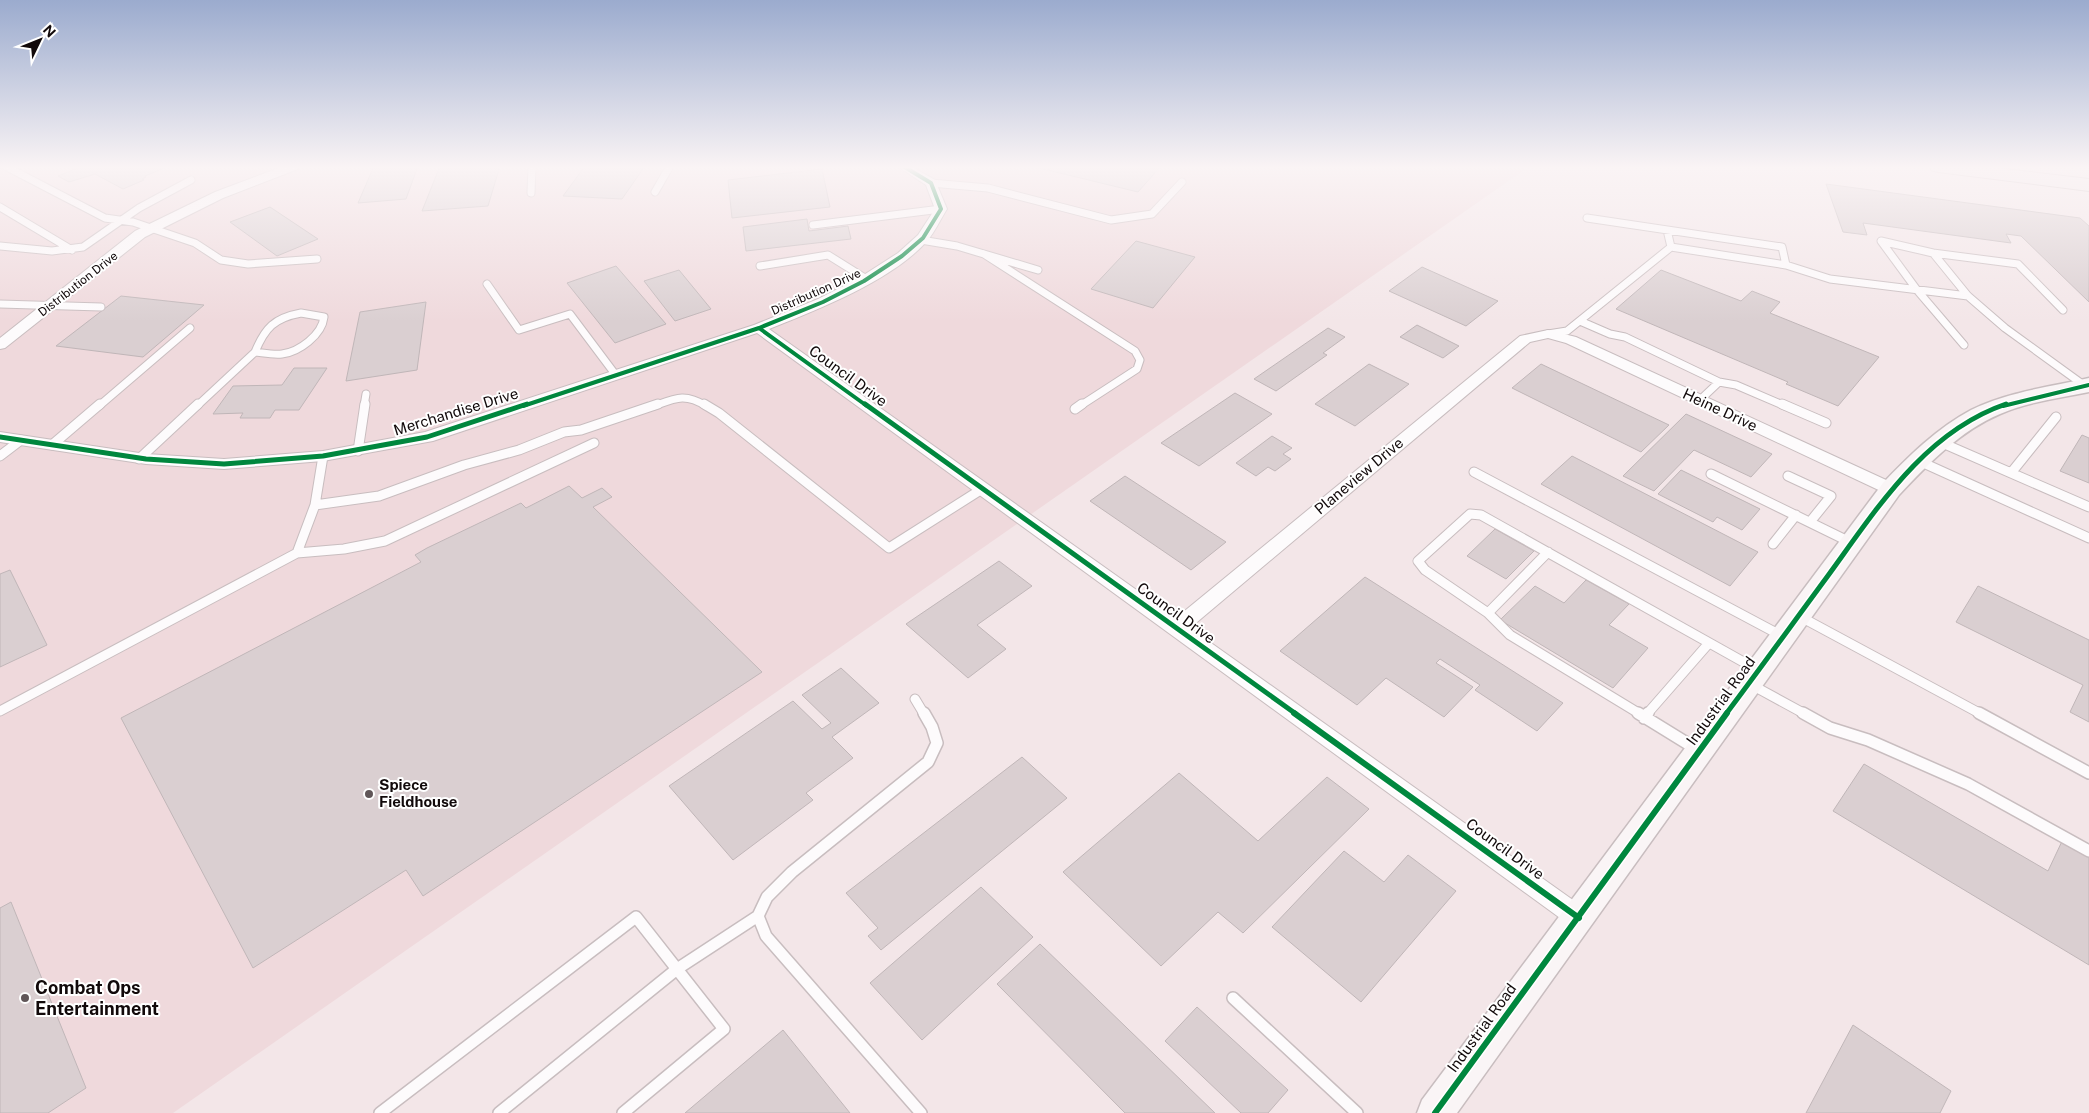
<svg xmlns="http://www.w3.org/2000/svg" width="2089" height="1113" font-family="'Public Sans',sans-serif">
  <style>
    .built { fill: #efd9dc }
    .building { fill: #dacfd1; stroke: #c0b6b8 }
    .lines { fill: none; stroke-linecap: round; stroke-linejoin: round }
    .lane-far2-casing { stroke: #c8bdbf; stroke-width: 9 }
    .lane-far1-casing { stroke: #c8bdbf; stroke-width: 11 }
    .lane-casing { stroke: #c8bdbf; stroke-width: 14 }
    .street-casing { stroke: #c8bdbf; stroke-width: 2 }
    .secondary-casing { stroke: #c8bdbf; stroke-width: 3 }
    .highway-casing { stroke: #bfb1b3; stroke-width: 2 }
    .lane-far2 { stroke: #fdfbfc; stroke-width: 7 }
    .lane-far1 { stroke: #fdfbfc; stroke-width: 9 }
    .lane { stroke: #fdfbfc; stroke-width: 11 }
    .street { fill: #fdfbfc; fill-rule: evenodd }
    .secondary { fill: #faf5f6; fill-rule: evenodd }
    .highway { fill: #f1e8ea; fill-rule: evenodd }
    .cycleway-far2-casing { stroke: #fff; stroke-width: 6 }
    .cycleway-far1-casing { stroke: #fff; stroke-width: 8 }
    .cycleway-casing { stroke: #fff; stroke-width: 9 }
    .cycleway-far2 { stroke: #00873e; stroke-width: 4 }
    .cycleway-far1 { stroke: #00873e; stroke-width: 5 }
    .cycleway { stroke: #00873e; stroke-width: 6 }
    .poi-dot { fill: #605658; stroke: #fff; stroke-width: 2 }
    .labels { text-anchor: middle; stroke-width: 4; stroke-linejoin: round; paint-order: stroke }
    .far-street-label { font-size: 12px; fill: #11090a; stroke: #fff }
    .street-label { font-size: 15px; fill: #11090a; stroke: #fff }
    .poi-label { font-size: 15px; font-weight: bold; fill: #11090a; stroke: #fff; text-anchor: start }
    .near-poi-label { font-size: 18px; font-weight: bold; fill: #11090a; stroke: #fff; text-anchor: start }
  </style>
  <rect width="100%" height="100%" fill="#f3e6e8"/>
  <path class="built" d="M0,166H1530L173,1113H0Z"/>
  <path class="building" d="M77,166H169L145,176L146,177L142,179L144,180L123,189L95,174L69,182L58,176L80,167Z
    M374,166H418L406,199L358,203Z
    M440,166H500L488,206L422,211Z
    M585,166H645L622,199L563,196Z
    M1031,166H1161L1138,192Z
    M822,169L830,207L732,218L728,180Z
    M1826,184L2080,218L2089,226V302L2021,236L2006,234L2011,243L1863,223L1867,235L1843,232Z
    M270,207L318,239L277,256L230,222Z
    M807,219L809,231L848,226L851,239L746,251L743,227Z
    M1136,241L1195,257L1153,308L1091,289Z
    M616,266L666,324L615,343L567,283Z
    M1422,267L1498,301L1466,326L1389,291Z
    M679,270L711,309L675,321L644,281Z
    M1661,270L1741,301L1752,291L1780,302L1770,313L1879,357L1838,406L1786,384L1788,382L1616,309Z
    M121,296L204,305L143,357L56,346Z
    M426,302L417,370L346,381L360,312Z
    M1417,325L1459,346L1443,358L1400,337Z
    M1328,328L1345,337L1323,353L1327,355L1276,391L1254,379Z
    M1369,364L1409,384L1355,426L1315,404Z
    M1541,364L1669,425L1641,452L1512,388Z
    M294,368H327L299,410H275L270,418H240L243,413L213,414L233,386L282,385Z
    M1235,393L1272,414L1199,466L1161,443Z
    M1686,414L1772,454L1751,477L1694,450L1654,491L1623,476Z
    M2082,435L2089,438V483L2060,471Z
    M1272,436L1292,448L1283,454L1291,459L1275,471L1268,467L1256,476L1236,463Z
    M1572,456L1758,552L1730,586L1541,484Z
    M1681,470L1760,509L1742,530L1717,517L1713,522L1658,494Z
    M1125,476L1226,542L1191,570L1090,501Z
    M569,486L582,498L602,488L612,497L593,507L762,672L423,896L406,870L253,968L121,718L421,562L415,555L427,548L521,503L526,508Z
    M1495,529L1534,551L1506,579L1467,556Z
    M999,561L1032,586L977,625L1006,649L968,678L906,624Z
    M10,570L47,645L0,667V574Z
    M1365,577L1563,703L1537,731L1475,690L1480,685L1440,659L1436,663L1473,687L1444,717L1386,678L1357,705L1280,651Z
    M1586,580L1629,604L1609,625L1648,648L1613,688L1500,620L1535,586L1564,603Z
    M1978,586L2089,640V722L2070,712L2083,685L1956,622Z
    M841,668L879,703L832,737L853,758L806,793L813,800L733,860L669,786L793,701L822,729L831,723L802,695Z
    M1022,757L1067,798L881,950L868,936L878,928L846,893Z
    M1864,764L2048,871L2064,837L2089,852V965L1833,811Z
    M1179,773L1258,841L1327,777L1369,809L1243,933L1218,912L1161,966L1063,872Z
    M1344,851L1384,882L1408,855L1456,891L1361,1002L1272,927Z
    M981,887L1033,937L922,1040L870,983Z
    M11,902L86,1088L48,1113H0V908Z
    M1040,944L1215,1113H1125L997,984Z
    M1197,1007L1288,1090L1268,1113H1241L1165,1041Z
    M1853,1025L1951,1091L1940,1113H1806Z
    M783,1030L850,1113H685Z"/>
  <g class="lines">
    <defs>
      <path id="lane-far2" d="M5,166L105,218L133,222L195,243L221,260L248,264L317,259
        M931,183L988,188L1111,220L1152,214L1182,182
        M655,192L670,166
        M531,193L532,166
        M0,207L72,250
        M1587,218L1782,247L1786,265L1830,279L1968,296
        M813,225L941,209
        M1667,230L1671,247L1786,265
        M921,240L957,246L1038,270
        M0,246L52,251L83,247L139,208L191,180
        M1933,253L1881,241L1917,290L1964,345
        M984,254L1135,351L1140,360L1137,369L1080,406
        M760,266L828,255L868,280
        M487,284L519,330L570,314L615,374
        M0,304L101,307
        M2063,310L2018,264L1933,253L1968,296L2005,328L2085,386
        M301,313L324,317C322,335 299,352 282,354C273,355 264,353 255,352C265,328 274,318 301,313Z
        M1580,321L1610,334L1625,337L1719,382
        M1548,334L1567,331L1671,247
        M1700,400L1719,382L1736,385L1785,406
        M99,406L190,328
        M197,406L255,352
        M364,406L366,394
        M654,406C676,398 685,393 706,406"/>
      <path id="lane-far1" d="M704,404L719,413L889,548L982,489
        M1782,404L1826,423
        M1075,409L1082,404
        M1940,442L2089,507
        M52,445L100,404
        M358,451L365,404
        M0,456L21,440
        M139,459L198,404
        M1919,461L2089,538
        M1474,472L1782,636
        M2011,473L2056,417
        M1711,474L1852,543
        M1788,476L1831,496L1810,522
        M315,505L379,496L464,465L519,450L564,432L581,430L658,404
        M1773,544L1796,515
        M297,553L344,549L385,541L594,443
        M1488,613L1548,552
        M1799,616L1981,714
        M1750,684L1805,714
        M915,699L924,714
        M0,711L297,553L315,505L323,456
        M1640,714L1510,635L1488,613L1425,570L1418,561L1470,514L1481,515L1756,669
        M1647,714L1709,643"/>
      <path id="lane" d="M1638,713L1698,750
        M1803,713L1830,728L1868,740L1968,784L2089,851
        M1979,713L2089,773
        M1644,718L1648,713
        M1233,998L1357,1113
        M380,1113L636,917L724,1029L623,1113
        M499,1113L677,969L758,916
        M921,1113L766,936L758,916L767,897L792,872L928,762L937,743L932,727L924,713"/>
      <path id="street" d="M284,166H300L298,169L223,198L145,237L5,348L0,349V338L135,231L215,192Z
        M897,166H911L935,180L947,209C940,220 935,232 927,241C893,280 817,310 769,329L1176,618L1520,336L1548,330L1576,337L1897,485L1899,489L1897,493L1891,495L1885,493L1566,343L1548,338L1530,342L1190,628L1587,910L1590,918L1587,926L1579,929L1571,926L757,333L433,441L323,461L224,469L146,464L0,442V432L146,454L224,459L323,451L425,432L754,325L818,299L859,278L898,253L918,235L935,209L926,185Z"/>
      <path id="secondary" d="M2089,378V392C2059,398 2028,402 2000,414C1960,431 1929,463 1899,495L1457,1113H1417L1422,1100L1883,483C1909,456 1937,428 1971,410C2007,392 2049,387 2089,378Z"/>
      <path id="highway" d="M1929,166H1981L2089,179V191L1938,172L1931,170Z"/>
    </defs>
    <use href="#lane-far2" class="lane-far2-casing"/>
    <use href="#lane-far1" class="lane-far1-casing"/>
    <use href="#lane" class="lane-casing"/>
    <use href="#street" class="street-casing"/>
    <use href="#secondary" class="secondary-casing"/>
    <use href="#highway" class="highway-casing"/>
    <use href="#lane-far2" class="lane-far2"/>
    <use href="#lane-far1" class="lane-far1"/>
    <use href="#lane" class="lane"/>
    <use href="#street" class="street"/>
    <use href="#secondary" class="secondary"/>
    <use href="#highway" class="highway"/>
    <defs>
      <path id="cycleway-far2" d="M759,328L867,406
        M523,406L759,328L823,302L864,281L902,256L923,238L941,209L931,183L903,166
        M2003,406L2089,385"/>
      <path id="cycleway-far1" d="M865,404L1296,714
        M0,437L146,459L224,464L323,456L427,437L527,404
        M1726,714C1760,669 1793,623 1827,577C1876,510 1924,432 2006,404"/>
      <path id="cycleway" d="M1294,713L1579,918
        M1435,1113L1727,713"/>
    </defs>
    <use href="#cycleway-far2" class="cycleway-far2-casing"/>
    <use href="#cycleway-far1" class="cycleway-far1-casing"/>
    <use href="#cycleway" class="cycleway-casing"/>
    <use href="#cycleway-far2" class="cycleway-far2"/>
    <use href="#cycleway-far1" class="cycleway-far1"/>
    <use href="#cycleway" class="cycleway"/>
  </g>
  <linearGradient id="sky" x2="0" y2="1"><stop stop-color="#9babce"/><stop offset="0.52" stop-color="#faf4f5"/><stop offset="1" stop-color="#faf4f5" stop-opacity="0"/></linearGradient>
  <rect width="2089" height="322" fill="url(#sky)"/>
  <g class="poi-dot">
    <circle cx="369" cy="794" r="5"/>
    <circle cx="25" cy="998" r="5"/>
  </g>
  <g class="labels">
    <g class="far-street-label">
      <text transform="translate(78 284) rotate(-38)" y="4">Distribution Drive</text>
      <text transform="translate(816 292) rotate(-24)" y="4">Distribution Drive</text>
    </g>
    <g class="street-label">
      <text transform="translate(848 376) rotate(36)" y="5">Council Drive</text>
      <text transform="translate(1720 410) rotate(25)" y="5">Heine Drive</text>
      <text transform="translate(456 412) rotate(-17)" y="5">Merchandise Drive</text>
      <text transform="translate(1359 476) rotate(-40)" y="5">Planeview Drive</text>
      <text transform="translate(1176 613) rotate(36)" y="5">Council Drive</text>
      <text transform="translate(1721 701) rotate(-54)" y="5">Industrial Road</text>
      <text transform="translate(1505 849) rotate(36)" y="5">Council Drive</text>
      <text transform="translate(1482 1028) rotate(-54)" y="5">Industrial Road</text>
    </g>
    <g class="poi-label">
      <text x="379" y="790">Spiece<tspan x="379" dy="17">Fieldhouse</tspan></text>
    </g>
    <g class="near-poi-label">
      <text x="35" y="994">Combat Ops<tspan x="35" dy="21">Entertainment</tspan></text>
    </g>
  </g>
  <g transform="translate(40 40) rotate(47)" stroke="#ffffff" stroke-width="4" paint-order="stroke">
  <path d="M0-4L9 19L0 12L-9 19Z" fill="#11090a"/>
  <text y="-8" font-size="14" font-weight="bold" text-anchor="middle" fill="#11090a">N</text>
  </g>
</svg>
